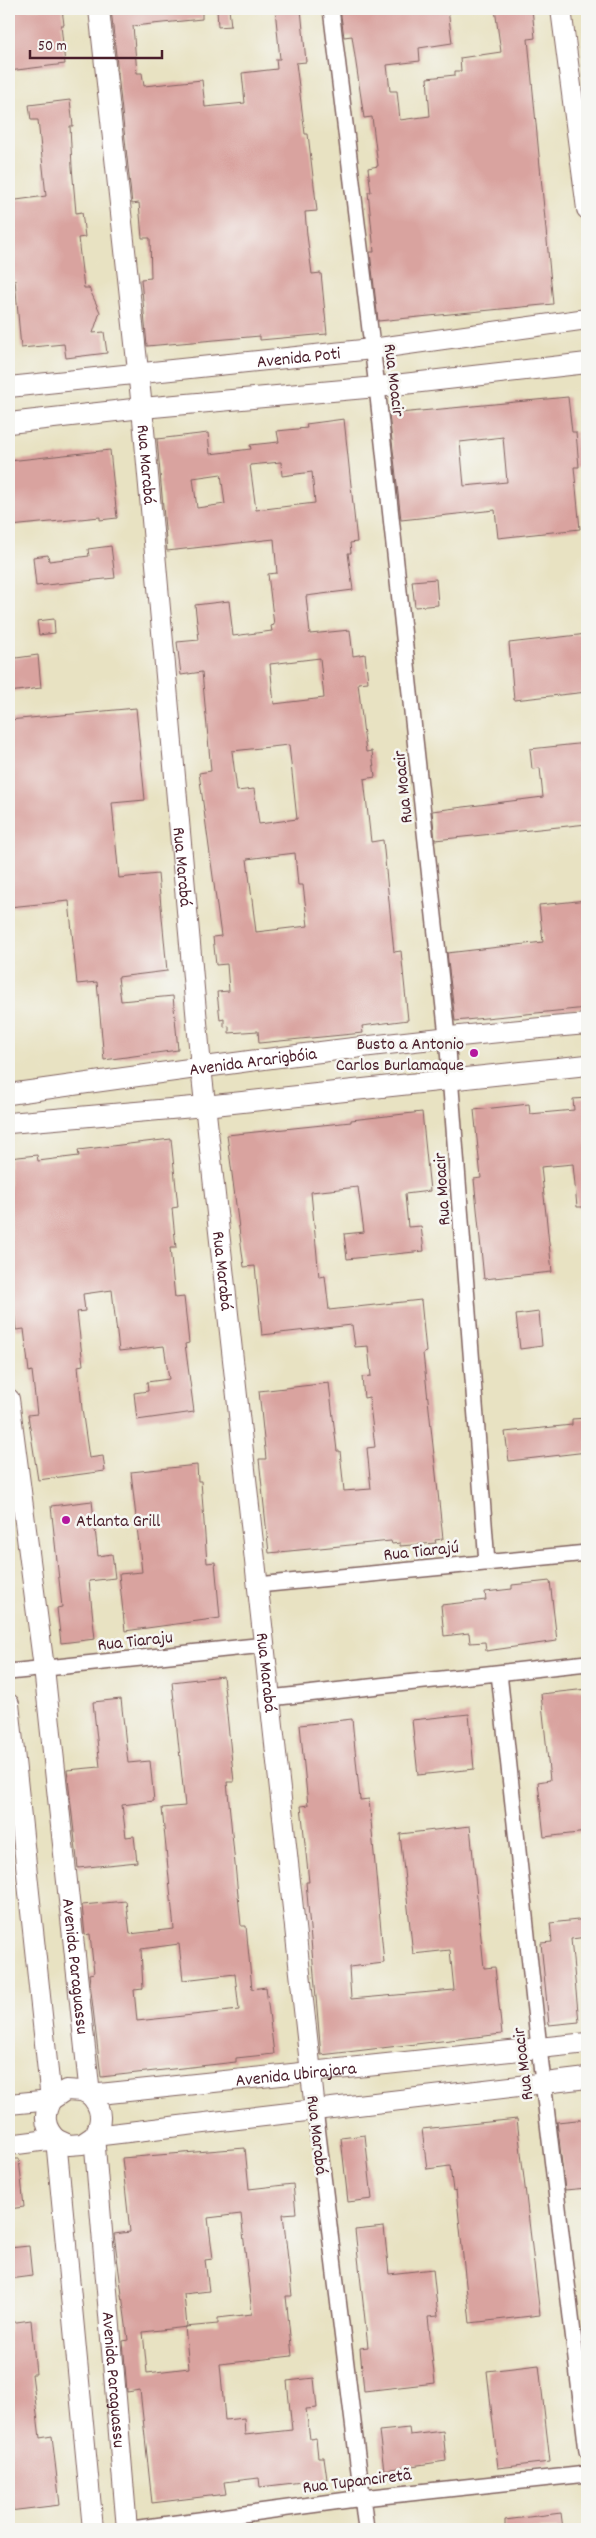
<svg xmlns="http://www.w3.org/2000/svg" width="596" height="2538" font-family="Dekko,sans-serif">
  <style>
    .building { fill: #d9a39f; fill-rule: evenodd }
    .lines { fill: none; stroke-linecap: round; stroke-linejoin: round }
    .street-casing { stroke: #816360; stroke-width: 18 }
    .secondary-casing { stroke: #816360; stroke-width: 22 }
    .street { stroke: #fff; stroke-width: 15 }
    .secondary { stroke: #fff; stroke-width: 20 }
    .poi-dot { fill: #b5179e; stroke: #f6f6f2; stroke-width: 2 }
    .labels { text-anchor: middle; stroke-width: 5; stroke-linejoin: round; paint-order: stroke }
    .street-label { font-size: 18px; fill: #4a1f2b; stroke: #f6f6f2 }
    .poi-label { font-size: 18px; fill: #4a1f2b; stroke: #f6f6f2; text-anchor: end }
  </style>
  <rect width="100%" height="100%" fill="#f6f6f2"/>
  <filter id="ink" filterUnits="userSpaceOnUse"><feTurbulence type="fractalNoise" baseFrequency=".02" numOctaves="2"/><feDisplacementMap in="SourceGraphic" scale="10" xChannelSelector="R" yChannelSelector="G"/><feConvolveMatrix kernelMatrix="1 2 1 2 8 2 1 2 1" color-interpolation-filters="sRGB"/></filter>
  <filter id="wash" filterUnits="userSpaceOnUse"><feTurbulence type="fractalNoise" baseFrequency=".0096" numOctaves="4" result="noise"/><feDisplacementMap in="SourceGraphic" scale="20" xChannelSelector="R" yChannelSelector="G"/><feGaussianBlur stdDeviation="1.12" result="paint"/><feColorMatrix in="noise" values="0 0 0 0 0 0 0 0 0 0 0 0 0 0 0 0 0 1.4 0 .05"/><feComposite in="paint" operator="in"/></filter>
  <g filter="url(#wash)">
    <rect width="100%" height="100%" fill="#e8e2c2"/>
    <g id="blocks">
      <path class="building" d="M9,9H62L64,25H61L65,64L9,71Z
        M111,9H202V19L133,26L137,73H142L144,86L202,80L205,107L245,103L242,73L277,69L276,59H280L275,9H301L306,62L296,63L305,134H308L317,211L305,212L307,235L312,274L321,273L327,334L260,340V336L147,346L141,279L151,278L150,238H142L139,203L132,204Z
        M217,9H229L231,26L218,27Z
        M340,9H448L452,43L419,48L420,61L387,65L390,91H397L400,120L430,116L427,78L455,75V71H461L460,58L501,52L495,9H532L535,38L528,39L553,304L378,321L370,252H374L368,192H371L368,168L378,166L372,117L364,118L352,36L344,37Z
        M70,100L73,126H70L72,167L76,213L82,212L85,237L78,238L84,288H89L100,312L93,333L104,332L107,353L66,358L64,344L21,348L15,280H10L9,267V201L46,196L38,120H31L29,105Z
        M568,397L572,432H576L579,467H574L580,529L498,538L495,510L401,520L389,414ZM503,437L507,482L464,486L460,442Z
        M344,419L357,542L350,543L351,553H348L353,590L306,596L310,634L350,630L353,656L365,654L368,682L358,683L366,752L372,751L375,777L364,779L371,842L383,840L394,952L401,951L408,1020L362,1026L363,1033L259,1043L258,1031L229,1033V1026L224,1027V1019L220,1020L217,992L229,991L227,964L216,965L213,937L221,936L199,773L211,771L202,672L181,675L177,642L199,640L195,605L229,601L233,636L272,631L271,626L274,625L268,574L277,573L274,539L167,551L157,439L208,433L210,454L251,449L250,445L279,442L277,431L307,428L306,424ZM281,462L282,476L312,472L315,503L256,510L250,465ZM221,474L225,504L197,508L193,478ZM320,658L324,698L274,704L270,664ZM289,745L297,819L259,824L254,789L237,791L232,751ZM295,853L298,885H303L308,926L256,932L247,859Z
        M110,450L117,518L100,520V517L11,526L9,461Z
        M111,546L115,578L36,586L33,557L48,555L49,561L89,556L88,549Z
        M436,579L438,605L415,607L412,581Z
        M54,619L55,633L39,635L37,621Z
        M587,634V692L514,700L509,643Z
        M38,655L41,688L9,692V659Z
        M136,708L145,800L112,803L119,878L158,874L167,971L118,977L121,1001L173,996L178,1050L104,1060L97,982L77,984L69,901L9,907V720Z
        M587,743V824L435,840L432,811L543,797L540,768L532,769L530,749Z
        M587,900V1008L455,1021L447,953L543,942L539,905Z
        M587,1098V1207H577L573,1164L541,1167L552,1272L484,1279L474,1179L481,1178L474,1110L529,1104L530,1114L574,1110L573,1099Z
        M422,1112L430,1191L405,1194L408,1227L421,1226L424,1251L347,1259L344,1234L364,1232L358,1187L311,1192L319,1277L325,1276L329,1310L421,1300L426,1352L423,1353L443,1539L435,1540L436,1543L400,1546V1543L392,1544L391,1541L269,1553L259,1459H266L259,1391L329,1383L337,1451H340L344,1491L371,1489L367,1448L375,1447L369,1397L364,1398L362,1377L371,1376L368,1346L355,1347L352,1325L262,1335L255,1266L244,1267L227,1135L351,1122V1120Z
        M171,1139L178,1207L172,1208L176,1248H170L175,1298L184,1297L189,1343L185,1344L194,1412L137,1420L134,1393L148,1391L147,1382L169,1379L164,1346L119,1351L112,1290L83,1294L85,1311L77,1312L83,1365L78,1366L82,1409L89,1458L103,1456L105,1471L38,1480L28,1415L37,1414L32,1371L29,1372L24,1329L16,1330L9,1263V1239L11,1238L9,1158L37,1155L38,1161L79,1156L78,1150Z
        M539,1312L542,1346L520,1349L516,1315Z
        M587,1418V1452L509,1461L505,1432L572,1425V1419Z
        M197,1465L198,1481H201L207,1563L215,1562L220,1618L125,1631L119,1574L142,1572L131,1472Z
        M92,1501L98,1556L112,1554L115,1578L89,1581L95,1639L61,1643L57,1608L62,1607L51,1506Z
        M550,1581L557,1641L486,1651L485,1642L470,1643L469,1633L444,1636L441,1605L486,1600L485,1592L512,1589V1585Z
        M223,1676L234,1782H227L241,1926H246L252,1989L266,1987L274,2054L236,2058V2062L101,2077L89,1974L94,1973L90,1934L85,1935L82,1905L126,1901L130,1934L174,1929L162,1808L185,1806L172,1682ZM179,1944L183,1980L235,1974L239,2010L137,2021L134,1990L143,1989L141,1949Z
        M587,1689V1832L544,1837L538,1782L550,1780L541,1694Z
        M121,1699L128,1763L150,1761L154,1801L122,1805L126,1837L134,1836L137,1862L78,1868L67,1770L100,1767L93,1702Z
        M469,1714L474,1769L418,1775L412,1720Z
        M352,1719L360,1800L369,1799L384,1963L349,1967L351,1999L454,1990L450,1950L413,1954L400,1834L470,1826L484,1968L495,1967L502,2034L321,2055L306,1882H309L301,1806L308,1805L300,1725Z
        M587,1919V1937L571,1939L579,2022L549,2025L541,1943L552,1942L550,1923Z
        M517,2119L540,2315L470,2323L456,2190L453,2191L450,2166L427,2169L422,2129Z
        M587,2119V2188L565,2190L557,2122Z
        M365,2135L372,2199L348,2202L341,2138Z
        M245,2148L249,2189L293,2184L296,2213L283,2214L292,2296H286L292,2356L220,2364L225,2420L244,2418L245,2435L292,2430L287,2381L314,2378L317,2408L306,2409L310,2439L316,2438L318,2457H324L327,2479L260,2487L259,2478L224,2482L226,2494L152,2503L140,2390L127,2392L123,2341L128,2340L114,2234L130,2232L122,2158ZM241,2214L252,2314L218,2318V2324L185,2327L189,2368L147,2373L143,2332L187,2327L184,2294L209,2291L205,2260L213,2259L208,2218Z
        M9,2159H19L24,2207L9,2209Z
        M384,2227L389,2274L433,2269L438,2316L428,2317L435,2383L364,2391L360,2348L368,2347L355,2230Z
        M29,2246L32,2276L9,2279V2248Z
        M31,2320L36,2374H32L40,2438L52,2436L60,2505L9,2511V2323Z
        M539,2365L550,2462L498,2468L487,2371Z
        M409,2428L410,2435L443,2431L446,2461L384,2470L379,2431Z
        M561,2513L563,2529H505V2520Z"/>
    </g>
  </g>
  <g filter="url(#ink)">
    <use href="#blocks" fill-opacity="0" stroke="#816360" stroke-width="1"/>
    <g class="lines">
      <defs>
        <path id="street" d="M331,9L377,387L447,1036L487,1563
          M258,1585L587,1553
          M9,1672L265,1645
          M499,1673L539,2048L587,2451
          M270,1698L587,1663
          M315,2110L366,2529
          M132,2529L363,2498L587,2474"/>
        <g id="secondary">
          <path id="s1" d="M99,9L142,408L201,1067L315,2110"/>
          <path d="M561,9L587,209"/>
          <path id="s2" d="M9,387L372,349L587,319"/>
          <path d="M9,423L142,408L377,387L587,363"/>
          <path id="s3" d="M9,1094C201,1067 393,1040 587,1024"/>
          <path d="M9,1123L205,1106L587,1065"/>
          <path id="s4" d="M9,1399L44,1668L90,2095C102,2108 103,2121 94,2136L127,2529"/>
          <path d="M9,1704L51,2100C43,2115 44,2127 56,2139L93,2529"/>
          <path id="s5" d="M9,2104L51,2100L66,2090L82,2091L90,2095L587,2043"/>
          <path d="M9,2145L56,2139L69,2145L82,2144L94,2136L587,2078"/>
        </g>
      </defs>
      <use href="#street" class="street-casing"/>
      <use href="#secondary" class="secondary-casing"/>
      <use href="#street" class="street"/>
      <use href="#secondary" class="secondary"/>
    </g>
  </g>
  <g class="poi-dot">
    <circle cx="474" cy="1053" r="5"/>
    <circle cx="66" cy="1520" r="5"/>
  </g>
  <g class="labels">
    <g class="street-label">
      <text dy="6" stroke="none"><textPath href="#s2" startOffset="291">Avenida Poti</textPath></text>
      <text transform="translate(395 380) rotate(83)" y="6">Rua Moacir</text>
      <text dy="6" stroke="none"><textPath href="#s1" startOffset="458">Rua Marabá</textPath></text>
      <text transform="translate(402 787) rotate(-96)" y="6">Rua Moacir</text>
      <text dy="6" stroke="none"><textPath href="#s1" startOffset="862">Rua Marabá</textPath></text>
      <text dy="6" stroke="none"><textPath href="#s3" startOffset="246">Avenida Ararigbóia</textPath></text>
      <text transform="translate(441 1189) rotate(-94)" y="6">Rua Moacir</text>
      <text dy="6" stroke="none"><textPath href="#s1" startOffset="1268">Rua Marabá</textPath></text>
      <text transform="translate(421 1550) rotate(-6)" y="6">Rua Tiarajú</text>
      <text transform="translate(135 1640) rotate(-6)" y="6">Rua Tiaraju</text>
      <text dy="6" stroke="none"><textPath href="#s1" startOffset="1672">Rua Marabá</textPath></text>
      <text dy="6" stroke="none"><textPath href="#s4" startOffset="571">Avenida Paraguassu</textPath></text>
      <text transform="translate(522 2064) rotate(-97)" y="6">Rua Moacir</text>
      <text dy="6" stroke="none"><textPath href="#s5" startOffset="292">Avenida Ubirajara</textPath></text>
      <text transform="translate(318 2135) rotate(83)" y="6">Rua Marabá</text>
      <text dy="6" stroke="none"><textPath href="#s4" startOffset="990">Avenida Paraguassu</textPath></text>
      <text transform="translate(357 2480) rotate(-7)" y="6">Rua Tupanciretã</text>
    </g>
    <g class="poi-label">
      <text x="464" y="1049">Busto a Antonio<tspan x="464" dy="21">Carlos Burlamaque</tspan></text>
      <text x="76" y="1526" text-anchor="start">Atlanta Grill</text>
    </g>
  </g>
  <rect width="596" height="2538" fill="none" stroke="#f6f6f2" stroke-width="30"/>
  <path d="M30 50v8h132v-8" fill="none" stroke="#4a1f2b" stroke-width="2.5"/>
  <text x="38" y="50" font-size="15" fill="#4a1f2b" stroke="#f6f6f2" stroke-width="4" paint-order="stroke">50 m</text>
</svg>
